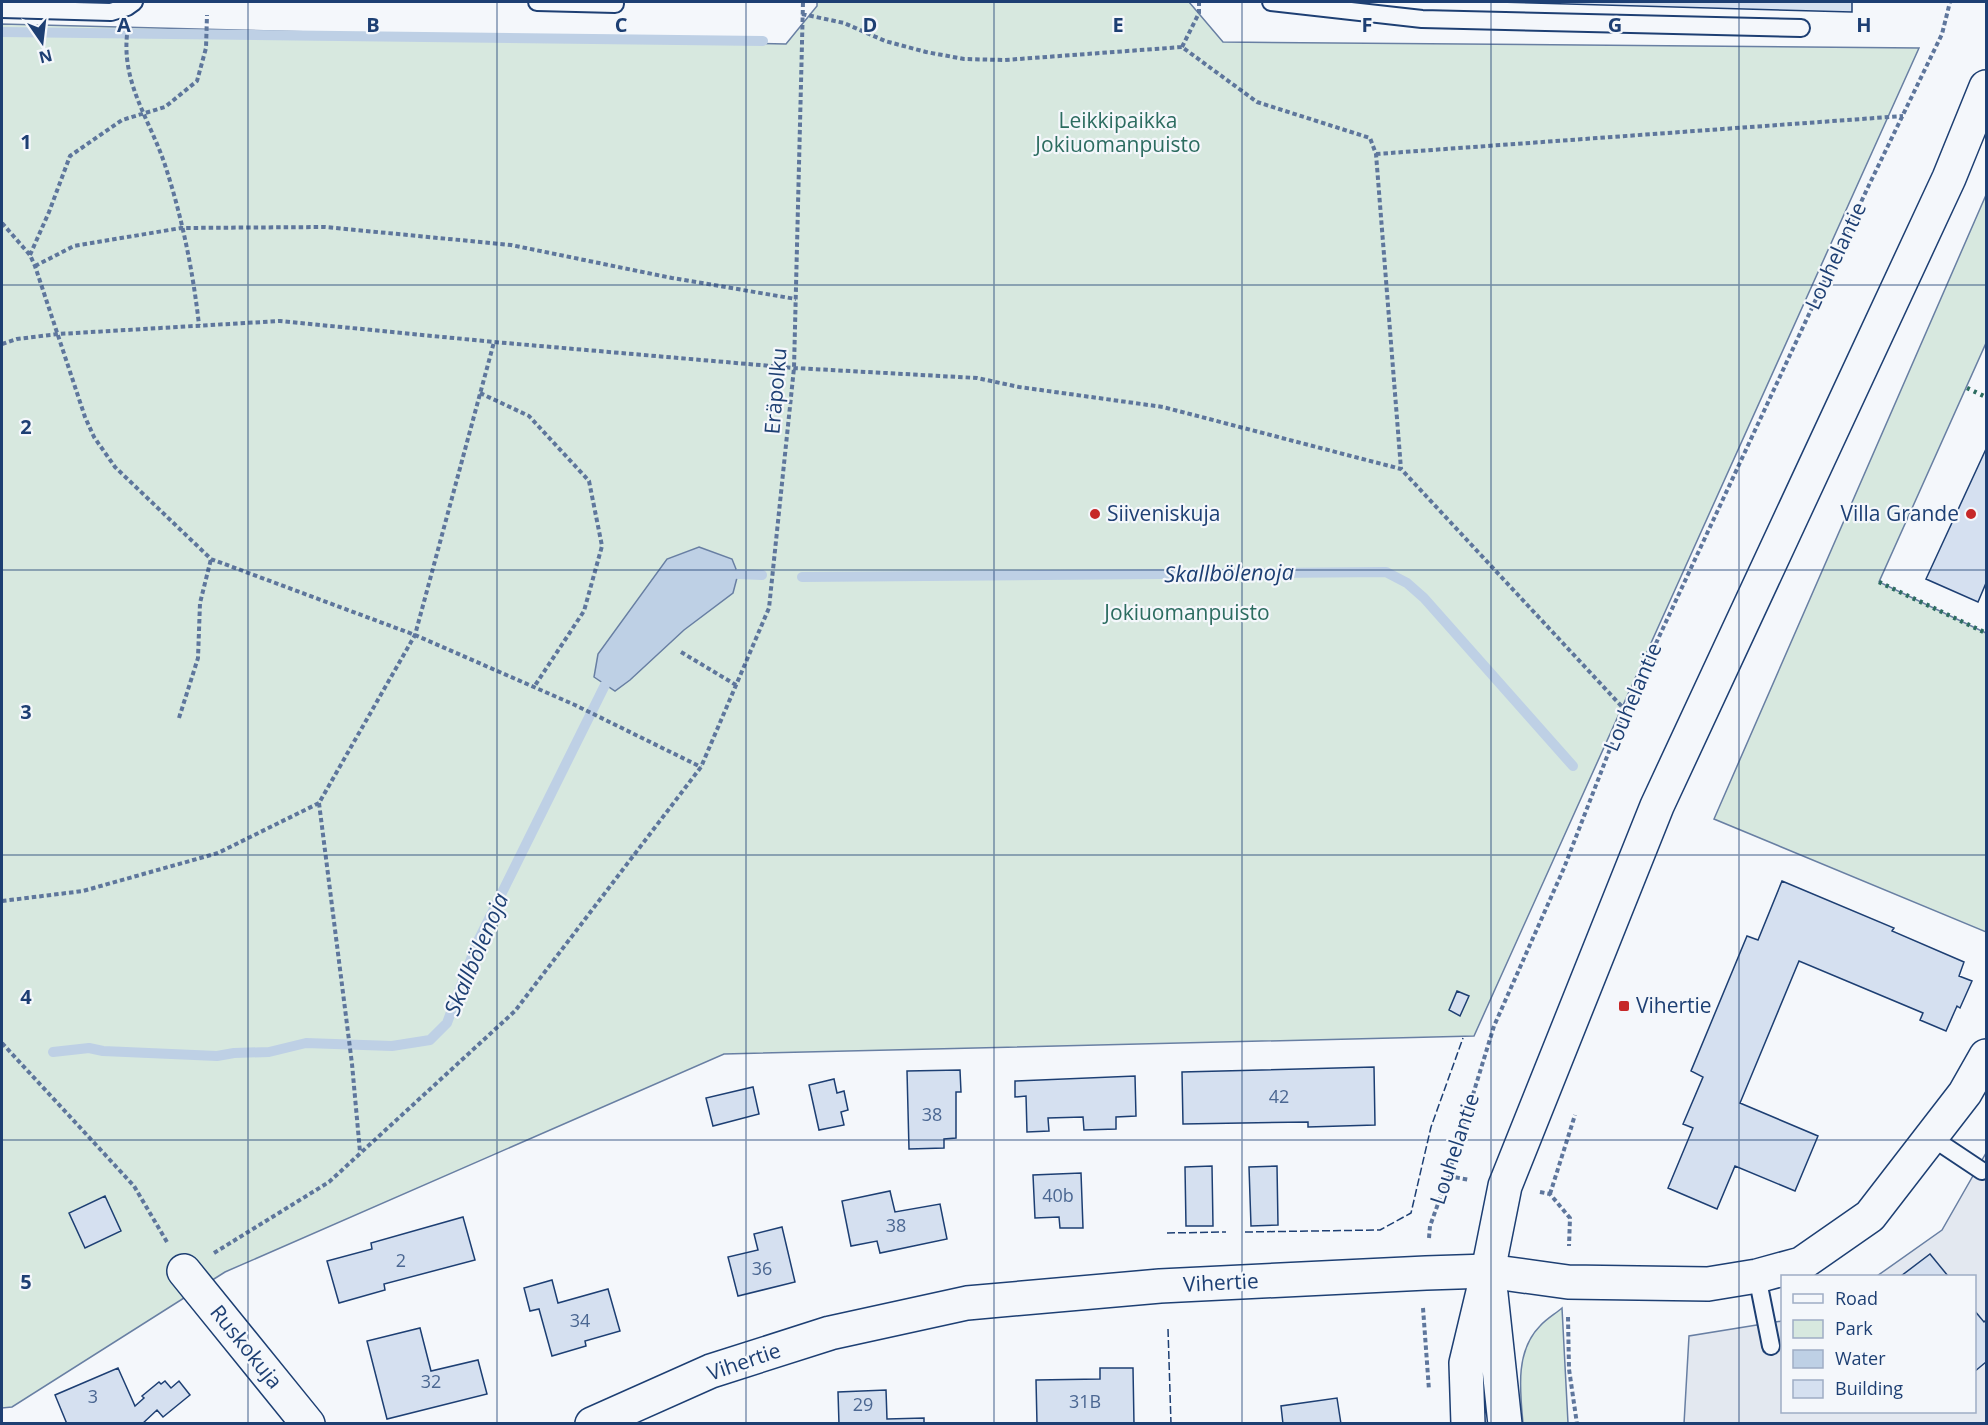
<svg xmlns="http://www.w3.org/2000/svg" width="1988" height="1425" font-family="'Open Sans',sans-serif">
  <style>
    .green { fill: #d7e8df; stroke: #687fa3; stroke-width: 1.5 }
    .parking { fill: #e3e8f0; stroke: #687fa3; stroke-width: 1.5 }
    .water { fill: #bed0e5; stroke: #687fa3; stroke-width: 1.5 }
    .lines { fill: none; stroke-linecap: round; stroke-linejoin: round }
    .stream { stroke: #bed0e5; stroke-width: 10 }
    .building { fill: #d5e0f0; stroke: #1d3f73; stroke-width: 1.5 }
    .service-casing { stroke: #1d3f73; stroke-width: 20 }
    .minor-casing { stroke: #1d3f73; stroke-width: 36 }
    .secondary-casing { stroke: #1d3f73; stroke-width: 36 }
    .path { stroke: #5e769c; stroke-width: 4; stroke-dasharray: 4.5 3; stroke-linecap: butt }
    .service { stroke: #f4f7fb; stroke-width: 16 }
    .minor { stroke: #f4f7fb; stroke-width: 33 }
    .secondary { stroke: #f4f7fb; stroke-width: 33 }
    .hedge { stroke: #2c6c60; stroke-width: 4.5; stroke-dasharray: 3 4.5; stroke-linecap: butt }
    .fence { stroke: #1d3f73; stroke-width: 1.5; stroke-dasharray: 8 3; stroke-linecap: butt }
    .grid { fill: none; stroke: #1d3f73; stroke-width: 1.5; stroke-opacity: 0.55 }
    .poi-dot { fill: #c62828; stroke: #f4f7fb; stroke-width: 2 }
    .labels { text-anchor: middle; stroke-width: 4.5; stroke-linejoin: round; paint-order: stroke }
    .number-label { font-size: 18px; fill: #4b6792 }
    .park-label { font-size: 21px; fill: #2c6c60; stroke: #f4f7fb }
    .street-label { font-size: 21px; fill: #1d3f73; stroke: #f4f7fb }
    .poi-label { font-size: 21px; fill: #1d3f73; stroke: #f4f7fb; text-anchor: start }
    .water-label { font-size: 22px; font-style: italic; fill: #1d3f73; stroke: #f4f7fb }
    .grid-label { font-size: 20px; text-anchor: middle; font-weight: bold; fill: #1d3f73; stroke: #f4f7fb; stroke-width: 4.5; stroke-linejoin: round; paint-order: stroke }
  </style>
  <rect width="100%" height="100%" fill="#f4f7fb"/>
  <path class="green" d="M817,2H1189L1223,42L1919,48L1474,1036L724,1054L225,1272L12,1407L2,1408V24L786,44L817,6Z
    M1986,195V343L1879,582L1986,633V932L1714,819Z
    M1562,1308L1568,1423H1523C1520,1391 1515,1351 1540,1326C1546,1319 1555,1314 1562,1308Z"/>
  <path class="parking" d="M1986,1153V1423L1684,1424L1689,1336L1782,1321V1412H1974V1276H1877L1942,1230Z"/>
  <path class="water" d="M699,547L732,559L738,574L733,593L684,630L630,680L615,691L594,677L598,654L667,559Z"/>
  <g class="lines">
    <path class="stream" d="M2,32L763,41
      M738,574L762,575
      M802,577L1386,572L1407,583L1424,598L1573,766
      M53,1052L89,1048L103,1051L217,1056L234,1053L269,1052L306,1043L392,1046L430,1040L447,1023L477,943L605,685"/>
  </g>
  <path class="building" d="M1498,2H1852V12Z
    M1986,449V583L1978,602L1926,579Z
    M1782,881L1894,928L1892,931L1964,962L1959,976L1972,981L1960,1008L1957,1006L1946,1031L1920,1020L1923,1013L1799,961L1740,1103L1818,1136L1795,1191L1735,1166L1717,1209L1668,1188L1693,1128L1683,1124L1703,1077L1691,1071L1747,936L1758,940Z
    M1457,991L1469,996L1460,1016L1449,1010Z
    M1374,1067L1375,1125L1308,1127V1122L1183,1124L1182,1072Z
    M960,1070L961,1092H956V1138L944,1139V1148L909,1149L907,1071Z
    M1135,1076L1136,1116L1116,1117V1129L1084,1130L1083,1117L1048,1118L1049,1131L1027,1132L1026,1096L1015,1097V1081Z
    M834,1079L837,1093L844,1091L848,1110L841,1112L844,1125L819,1130L809,1085Z
    M753,1087L759,1114L713,1126L706,1098Z
    M1212,1166L1213,1226H1186L1185,1167Z
    M1277,1166L1278,1225L1251,1226L1249,1167Z
    M1081,1173L1083,1228H1060L1059,1217L1035,1218L1033,1175Z
    M890,1191L895,1212L940,1204L947,1239L880,1253L877,1241L851,1246L842,1201Z
    M105,1196L121,1231L85,1248L69,1213Z
    M463,1217L475,1260L384,1284L385,1290L339,1303L327,1261L372,1249L371,1243Z
    M782,1227L795,1282L738,1296L728,1257L758,1250L754,1234Z
    M1930,1254L1948,1276H1901Z
    M552,1280L558,1303L608,1289L620,1331L585,1341L586,1346L552,1356L539,1309L530,1311L524,1288Z
    M1974,1310L1984,1322L1986,1320V1362L1974,1372Z
    M420,1328L431,1371L478,1360L487,1394L387,1419L367,1341Z
    M118,1368L135,1406L144,1398L142,1396L159,1382L161,1384L165,1381L171,1388L179,1381L190,1395L163,1417L157,1410L142,1424H67L55,1395Z
    M1100,1368H1133L1134,1424H1037L1036,1380L1100,1379Z
    M886,1390L887,1419L924,1418V1424H839L838,1392Z
    M1337,1398L1341,1424H1283L1281,1406Z"/>
  <g class="lines">
    <defs>
      <path id="service" d="M537,2L615,4
        M1271,2L1422,19L1801,28
        M2,9L111,12L127,7L134,2
        M1931,1137L1982,1171
        M1757,1276L1771,1346"/>
      <path id="minor" d="M184,1271L308,1424
        M592,1424L711,1371L830,1333L967,1303L1160,1286L1426,1273L1488,1271L1568,1282L1708,1284L1757,1276L1801,1264L1870,1216L1965,1093L1986,1056"/>
      <path id="secondary" d="M1491,1294L1505,1424
        M1468,1424L1466,1363L1488,1271L1505,1186L1657,806L1949,178L1986,87"/>
    </defs>
    <use href="#service" class="service-casing"/>
    <use href="#minor" class="minor-casing"/>
    <use href="#secondary" class="secondary-casing"/>
    <path class="path" d="M802,14L844,23L885,41L926,52L964,59L1005,60L1182,47L1257,102L1370,138L1376,154L1401,469
      M127,35C122,84 150,120 165,165C182,217 193,271 199,325
      M1182,47L1199,13V2
      M1376,154L1903,116
      M2,223L30,255L35,266L85,417L94,437L115,467L211,559L415,635L575,705L701,767
      M30,255L49,212L70,156L122,120L165,107L197,81L206,48L207,15
      M35,266L74,246L181,228L325,227L511,245L672,278L796,299
      M2,344L17,339L58,334L280,321L494,342L794,368L977,378L1019,387L1163,407L1401,469L1625,710
      M480,393L529,416L589,481L602,546L584,611L534,687
      M681,652L736,685
      M179,718L198,658L200,603L211,559
      M319,803L352,1064L360,1152
      M2,901L83,891L218,853L319,803L415,635L494,342
      M2,1043L134,1186L167,1242
      M1448,1176L1470,1180
      M1540,1192L1550,1194L1570,1218L1569,1246
      M1550,1194L1575,1115
      M1429,1238L1430,1226L1448,1176L1494,1026L1564,868L1625,710L1869,185L1942,34L1950,2
      M214,1253L329,1182L515,1011L701,767L769,608L794,368L803,2
      M1423,1308L1429,1390
      M1568,1317L1569,1369L1577,1424"/>
    <use href="#service" class="service"/>
    <use href="#minor" class="minor"/>
    <use href="#secondary" class="secondary"/>
    <path class="hedge" d="M1967,388L1986,397
      M1879,582L1986,633"/>
    <path class="fence" d="M1245,1232L1380,1230L1411,1213L1431,1127L1463,1038
      M1167,1233L1226,1232
      M1168,1329L1171,1424"/>
  </g>
  <path class="grid" d="M248,2V1424M497,2V1424M746,2V1424M994,2V1424M1242,2V1424M1491,2V1424M1739,2V1424M2,285H1986M2,570H1986M2,855H1986M2,1140H1986"/>
  <g class="poi-dot">
    <circle cx="1095" cy="514" r="6"/>
    <circle cx="1971" cy="514" r="6"/>
    <rect x="1618" y="1000" width="12" height="12" rx="3"/>
  </g>
  <g class="labels">
    <g class="number-label">
      <text x="1279" y="1103">42</text>
      <text x="932" y="1121">38</text>
      <text x="1058" y="1202">40b</text>
      <text x="896" y="1232">38</text>
      <text x="401" y="1267">2</text>
      <text x="762" y="1275">36</text>
      <text x="580" y="1327">34</text>
      <text x="431" y="1388">32</text>
      <text x="93" y="1403">3</text>
      <text x="1085" y="1408">31B</text>
      <text x="863" y="1411">29</text>
    </g>
    <g class="park-label">
      <text x="1118" y="128">Leikkipaikka<tspan x="1118" dy="24">Jokiuomanpuisto</tspan></text>
      <text x="1187" y="620">Jokiuomanpuisto</text>
    </g>
    <g class="street-label">
      <text transform="translate(1836 256) rotate(-65)" y="7">Louhelantie</text>
      <text transform="translate(776 391) rotate(-85)" y="7">Eräpolku</text>
      <text transform="translate(1633 697) rotate(-67)" y="7">Louhelantie</text>
      <text transform="translate(1455 1149) rotate(-72)" y="7">Louhelantie</text>
      <text transform="translate(1221 1283) rotate(-3)" y="7">Vihertie</text>
      <text transform="translate(246 1347) rotate(51)" y="7">Ruskokuja</text>
      <text transform="translate(744 1362) rotate(-19)" y="7">Vihertie</text>
    </g>
    <g class="poi-label">
      <text x="1107" y="521">Siiveniskuja</text>
      <text x="1959" y="521" text-anchor="end">Villa Grande</text>
      <text x="1636" y="1013">Vihertie</text>
    </g>
    <g class="water-label">
      <text transform="translate(1229 573) rotate(-1)" y="8">Skallbölenoja</text>
      <text transform="translate(476 954) rotate(-67)" y="8">Skallbölenoja</text>
    </g>
  </g>
  <g class="grid-label">
    <text x="124" y="32">A</text>
    <text x="373" y="32">B</text>
    <text x="621" y="32">C</text>
    <text x="870" y="32">D</text>
    <text x="1118" y="32">E</text>
    <text x="1367" y="32">F</text>
    <text x="1615" y="32">G</text>
    <text x="1864" y="32">H</text>
    <text x="26" y="149">1</text>
    <text x="26" y="434">2</text>
    <text x="26" y="719">3</text>
    <text x="26" y="1004">4</text>
    <text x="26" y="1289">5</text>
  </g>
  <rect width="1988" height="1425" fill="none" stroke="#1d3f73" stroke-width="6"/>
  <rect x="1781" y="1275" width="195" height="138" fill="#f4f7fb" stroke="#9eadc5" stroke-width="1.5"/>
  <rect x="1793" y="1294" width="30" height="9" fill="#f4f7fb" stroke="#9eadc5" stroke-width="1.5"/>
  <text x="1835" y="1305" font-size="18" fill="#1d3f73">Road</text>
  <rect x="1793" y="1320" width="30" height="18" fill="#d7e8df" stroke="#9eadc5" stroke-width="1.5"/>
  <text x="1835" y="1335" font-size="18" fill="#1d3f73">Park</text>
  <rect x="1793" y="1350" width="30" height="18" fill="#bed0e5" stroke="#9eadc5" stroke-width="1.5"/>
  <text x="1835" y="1365" font-size="18" fill="#1d3f73">Water</text>
  <rect x="1793" y="1380" width="30" height="18" fill="#d5e0f0" stroke="#9eadc5" stroke-width="1.5"/>
  <text x="1835" y="1395" font-size="18" fill="#1d3f73">Building</text>
  <g transform="translate(42 42) rotate(166)" stroke="#f4f7fb" stroke-width="4.5" paint-order="stroke">
  <path d="M0-4.5L10 22L0 15L-10 22Z" fill="#1d3f73"/>
  <text y="-9" font-size="16" font-weight="bold" text-anchor="middle" fill="#1d3f73">N</text>
  </g>
</svg>
